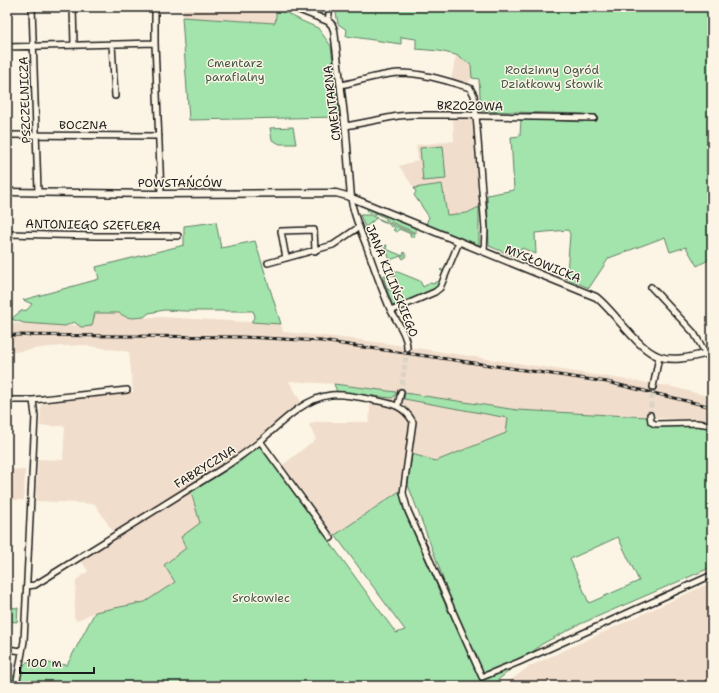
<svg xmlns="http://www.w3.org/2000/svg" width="719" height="693" font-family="'Shantell Sans',sans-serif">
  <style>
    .built { fill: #f1ddcb }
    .green { fill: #a3e3ac; stroke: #608064; fill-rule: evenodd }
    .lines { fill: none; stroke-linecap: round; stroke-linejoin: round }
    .minor-tunnel { stroke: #dad4c7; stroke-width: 5; stroke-dasharray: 5 2.5; stroke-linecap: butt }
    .minor-casing { stroke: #1c1c1c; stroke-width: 8 }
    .tertiary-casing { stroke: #1c1c1c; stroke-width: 9 }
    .minor { stroke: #fcf5e5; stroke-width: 5 }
    .tertiary { stroke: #fcf5e5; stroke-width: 6 }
    .rail-casing { stroke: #1c1c1c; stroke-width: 3 }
    .rail { stroke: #fcf5e5; stroke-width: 1.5; stroke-dasharray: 4.5; stroke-linecap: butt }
    .labels { text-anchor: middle; stroke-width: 3; stroke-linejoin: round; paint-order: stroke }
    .park-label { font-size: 12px; fill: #445847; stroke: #fcf5e5 }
    .street-label { font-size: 12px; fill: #1c1c1c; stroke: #fcf5e5 }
  </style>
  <rect width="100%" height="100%" fill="#fcf5e5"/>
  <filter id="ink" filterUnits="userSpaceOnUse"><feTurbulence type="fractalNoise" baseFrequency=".025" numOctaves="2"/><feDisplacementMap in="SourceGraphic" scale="8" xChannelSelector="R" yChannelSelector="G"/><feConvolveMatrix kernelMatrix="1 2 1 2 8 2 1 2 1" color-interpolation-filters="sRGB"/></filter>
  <g filter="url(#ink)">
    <path class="built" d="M183,7H274L277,8L275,23L183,17Z
      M456,55L471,65L472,78L466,85L451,80Z
      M453,119H472L479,207L467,213L447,215L442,184L414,188L399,166L418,160L416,145L454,141Z
      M94,313H119L126,317L133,318L160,317L281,324L283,332L335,337L383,343L668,386L712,397V421L517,410L405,393L334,384L289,381L305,409L283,424L261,441L257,440L228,463L113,532L95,504L36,501L38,459L63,460L65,426H40L41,404L133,392L129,352L83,345L49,347L7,353V323L92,326Z
      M371,396L412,400L508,418L506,433L436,461L412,454L408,485L331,538L281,466L316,439L309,425L314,422H369Z
      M7,469L25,470L24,500H7Z
      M191,492L200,523L186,548L175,582L145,602L95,612L76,621L74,616L76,580L88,571L80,559Z
      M712,582V686H503L528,667Z"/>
    <path class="green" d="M302,7H328V8L319,14Z
      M335,7H712V258L697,266L686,247L670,252L665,237L609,258L589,288L565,278L567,273L570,234L568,230L535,233L536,254L522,248L518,258L489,246L487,195L514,190L511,137L520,136L521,118L583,122L584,114L481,111L479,79L472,78L471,65L456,55L439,51L416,49V39L401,37V44L346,36L347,30L338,24Z
      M277,8L302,21L318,28L331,46L340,117L189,120L182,17L275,23Z
      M293,127L296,144H280L272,140L270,128Z
      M443,146L446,179L423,181L420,148Z
      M442,184L447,215L467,213L479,207V245L425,226L429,217L414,195L416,192L414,188Z
      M368,208L413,227L416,230V233L386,220V218L375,213L374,215L367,211Z
      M360,215H370L415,234L414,237H410L411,234L399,229L397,232L393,230L395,228L393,226L391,227L389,224L376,218L372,222L371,221V223L365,227Z
      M216,222L221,248L255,241L281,324L251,322L255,316L253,311H185L164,310L149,313L144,317L133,318L126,317L119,313H95L92,326L81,327L74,322L65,326L24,323L11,319L21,311L27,310L32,304L23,300L99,279L96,267L184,245V226Z
      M387,245L386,249L403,256L404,252L406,255V257L403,259L401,256L390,260L391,264H388L386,262L390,260L386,249L382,250L384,246Z
      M441,269L445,272L438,287L436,289L393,306L382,276L386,275L387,277L384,279L388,290L392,289L393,292L397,290L396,287L399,285L395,275L391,276V272L393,270L420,281L423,287L430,283L434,284L435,282H439L443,272L440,270Z
      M334,384L396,392L395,396L392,398L337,392Z
      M405,393L517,410L648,417L650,424L657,427L700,426L712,428V567L578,625L542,644L493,684L494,686H7V682L28,661L67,665L95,612L145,602L175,582L164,565L186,548L181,537L200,523L191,492L241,461L259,445L396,633L405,630L335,535L401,490L403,508L449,613L454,612L439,567L408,485L412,454L436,461L506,433L508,418L404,399ZM618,537L639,581L589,603L570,559Z
      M7,607L18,608L17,622L7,621Z"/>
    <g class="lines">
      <path class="minor-tunnel" d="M401,392L407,348
        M650,415L653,387"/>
      <defs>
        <path id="minor" d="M32,7L38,192
          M73,7L74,45
          M155,7V43L161,194
          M328,21L330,7
          M112,44L115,96
          M7,47L155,43
          M341,85C359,81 381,74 399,73C424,73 447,81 470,88L474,95L476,115L485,229L484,252
          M346,126L398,116L411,115H468L481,116L594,118
          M7,135L159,136
          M351,198C353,214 360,230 366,245C374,267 381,288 390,309C396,321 407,334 407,348
          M7,234L96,236H178
          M286,258L281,231L314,230L315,251
          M268,263L333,245L359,227
          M651,287L694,333L706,354
          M391,311L435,292L440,288L459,242
          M653,387L659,357
          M7,400H33L127,390
          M398,405L401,392
          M650,415L651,422L655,424L696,423L712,425
          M260,441L331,538
          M27,586L35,585L223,468C235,460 247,452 258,443C278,426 303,398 331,395C345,394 359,397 373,400C390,403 404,405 413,422L403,493L408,511L482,677L519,662L712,575
          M7,649L22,651
          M16,686L24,641L35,416L33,400"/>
        <path id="tertiary" d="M293,7L328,21L332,25L334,30L346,133L351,198
          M7,192L155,194L336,193L347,196L596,297C605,304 612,313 619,321C653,360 660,366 712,352"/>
      </defs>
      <use href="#minor" class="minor-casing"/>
      <use href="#tertiary" class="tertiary-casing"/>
      <use href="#minor" class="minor"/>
      <use href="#tertiary" class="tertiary"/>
      <defs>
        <path id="rail" d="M7,335L243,337L321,341L607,382L712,407"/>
      </defs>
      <use href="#rail" class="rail-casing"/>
      <use href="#rail" class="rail"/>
    </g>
  </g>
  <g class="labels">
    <g class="park-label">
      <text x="235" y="67">Cmentarz<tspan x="235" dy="14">parafialny</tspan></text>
      <text x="552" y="74">Rodzinny Ogród<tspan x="552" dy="14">Działkowy Słowik</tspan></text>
      <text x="261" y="602">Srokowiec</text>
    </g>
    <g class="street-label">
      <text transform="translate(25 100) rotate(-92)" y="4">PSZCZELNICZA</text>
      <text transform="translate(332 103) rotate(-97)" y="4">CMENTARNA</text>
      <text transform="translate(470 106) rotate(1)" y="4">BRZOZOWA</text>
      <text x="83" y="129">BOCZNA</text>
      <text x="180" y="187">POWSTAŃCÓW</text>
      <text transform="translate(93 225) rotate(1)" y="4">ANTONIEGO SZEFLERA</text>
      <text transform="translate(543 264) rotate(22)" y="4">MYSŁOWICKA</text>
      <text transform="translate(392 281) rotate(68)" y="4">JANA KILIŃSKIEGO</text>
      <text transform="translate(205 467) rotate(-32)" y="4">FABRYCZNA</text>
    </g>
  </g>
  <rect width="719" height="693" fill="none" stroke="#fcf5e5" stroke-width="24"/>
  <rect x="12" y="12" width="695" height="669" fill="none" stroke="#1c1c1c" stroke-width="1.5" filter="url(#ink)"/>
  <path d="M20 667v6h74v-6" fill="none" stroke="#1c1c1c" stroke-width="2"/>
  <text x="26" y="667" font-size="12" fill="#1c1c1c" stroke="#fcf5e5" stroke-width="3" paint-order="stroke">100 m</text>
</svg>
